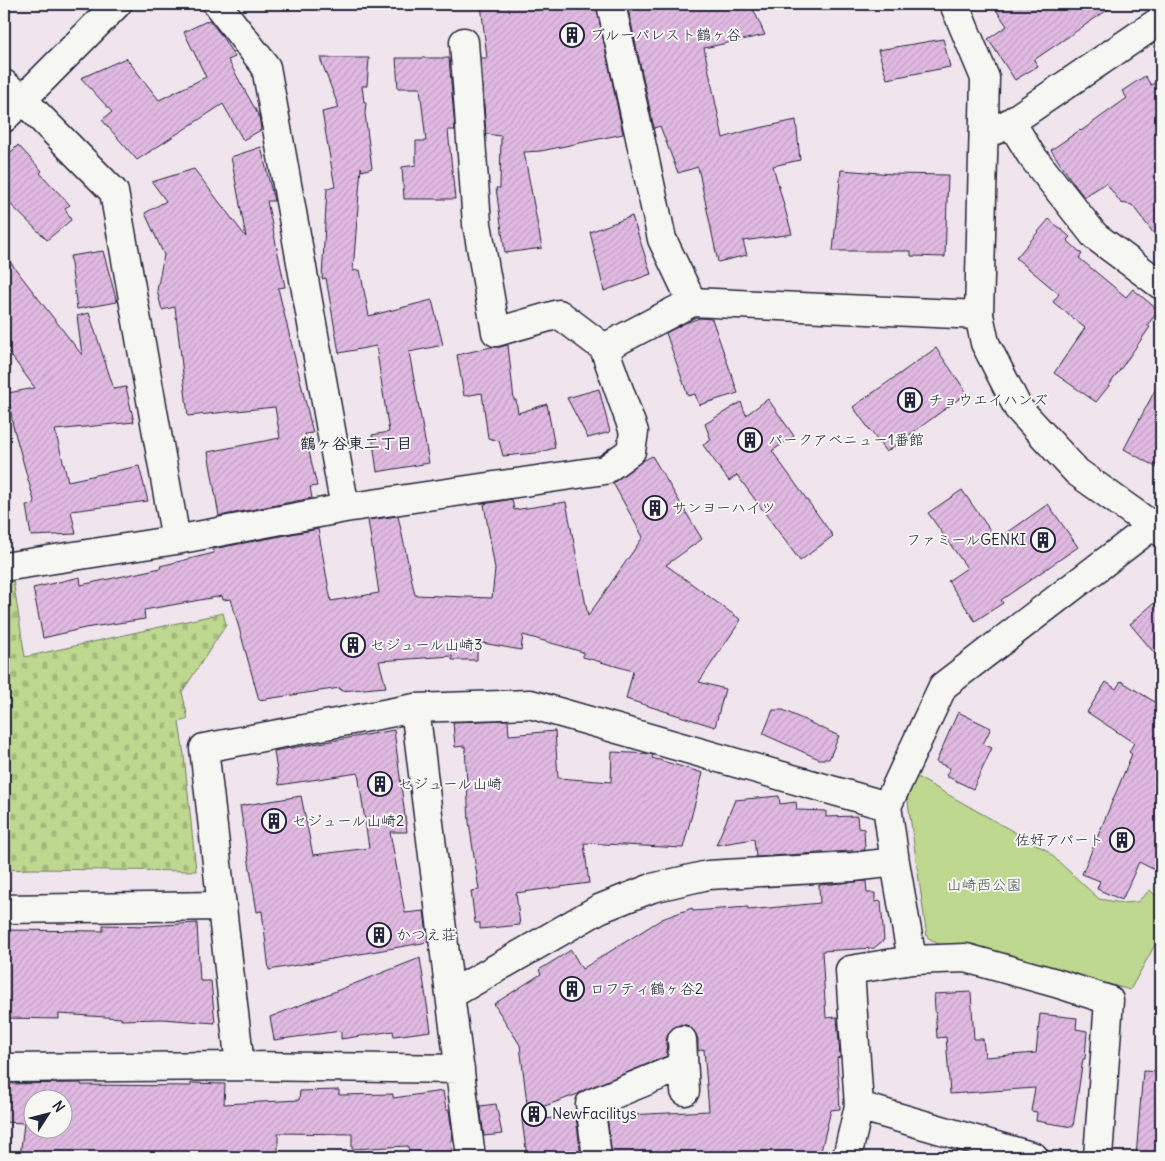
<svg xmlns="http://www.w3.org/2000/svg" width="1165" height="1161" font-family="Delius,'Klee One',sans-serif">
  <style>
    .cemetery { fill: url(#cemetery-stones); stroke: #707d65 }
    .green { fill: #bed88f; stroke: #707d65 }
    .building { fill: url(#building-hatch); stroke: #22223b; fill-rule: evenodd }
    .lines { fill: none; stroke-linecap: round; stroke-linejoin: round }
    .street-casing { stroke: #22223b; stroke-width: 31 }
    .secondary-casing { stroke: #22223b; stroke-width: 31 }
    .street { stroke: #f6f6f2; stroke-width: 28 }
    .secondary { stroke: #f6f6f2; stroke-width: 28 }
    .labels { text-anchor: middle; stroke-width: 4; stroke-linejoin: round; paint-order: stroke }
    .poi-label { font-size: 15px; fill: #22223b; stroke: #f6f6f2; text-anchor: start }
    .park-label { font-size: 15px; fill: #515954; stroke: #f6f6f2 }
    .neighbourhood-label { font-size: 16px; font-weight: bold; fill: #22223b; stroke: #f6f6f2 }
  </style>
  <defs>
    <pattern id="cemetery-stones" width="16" height="16" patternUnits="userSpaceOnUse" patternTransform="scale(1.25)"><rect width="16" height="16" fill="#bed88f"/><path d="M2 7V4a2 2 0 0 1 4 0v3zM10 15v-3a2 2 0 0 1 4 0v3z" fill="#a3b97c"/></pattern>
    <pattern id="building-hatch" width="6" height="6" patternUnits="userSpaceOnUse" patternTransform="scale(1.25)"><rect width="6" height="6" fill="#e1bae2"/><path d="M-1 1l2-2M0 6l6-6M5 7l2-2" fill="none" stroke="#c1a0c3"/></pattern>
  </defs>
  <rect width="100%" height="100%" fill="#f0e4ed"/>
  <filter id="ink" filterUnits="userSpaceOnUse"><feTurbulence type="fractalNoise" baseFrequency=".02" numOctaves="2"/><feDisplacementMap in="SourceGraphic" scale="10" xChannelSelector="R" yChannelSelector="G"/><feConvolveMatrix kernelMatrix="1 2 1 2 8 2 1 2 1" color-interpolation-filters="sRGB"/></filter>
  <g filter="url(#ink)">
    <path class="cemetery" d="M13,580L25,657L223,613L226,625L182,692L188,719L179,722L184,755L196,871L31,869L4,870V582Z"/>
    <path class="green" d="M917,777L1046,850L1099,899L1122,903L1137,902L1150,890L1161,901V934L1130,990L966,944L940,945L927,937L907,795Z"/>
    <path class="building" d="M481,4H596L623,134L541,151L524,152L542,248L505,253L496,188H500L501,136L486,134L481,58H487Z
      M627,4H751L765,35L704,48L723,138L746,131L796,120L800,160L773,166L792,234L743,241L747,255L718,262L698,167L678,173L660,126L654,128Z
      M992,4H1116L1034,60L1038,66L1015,80L988,39L1007,26Z
      M209,20L221,35L235,57L228,60L259,116L261,130L243,140L223,104L137,160L102,120L112,112L81,78L126,58L159,100L206,77L184,32Z
      M943,39L950,67L887,79L878,50Z
      M320,58H369L367,86H362L364,102H366L365,114L372,168L362,171L361,167L353,271L360,270L369,316L432,300L443,345L409,352L429,463L377,472L372,435L389,432L376,346L339,353L326,278L322,279L327,188L335,187L322,112L339,108Z
      M396,58H449L455,130H448L455,199H404L402,167L416,165V141H426L420,88H398Z
      M1145,76L1151,85L1161,79V243L1132,205L1121,203L1106,183L1084,197L1074,184L1051,150L1080,130L1081,131L1127,98L1122,91Z
      M18,145L42,171L40,173L70,205L65,208L71,220L47,240L4,198V159Z
      M261,147L274,201H267L285,287L278,288L313,433L305,434L317,486L310,487L312,498L219,516L208,452L280,438L275,407L188,416L175,307L162,310L157,290L164,255L145,213L166,201L152,182L194,169L246,237L231,157Z
      M841,170L893,174L948,175L945,257L911,256V251H833Z
      M632,216L651,274L604,291L590,232Z
      M1049,219L1070,237L1067,240L1082,254L1079,258L1126,297L1133,289L1159,311L1147,325L1150,327L1108,387L1096,402L1054,373L1085,328L1053,302L1059,294L1016,258Z
      M103,251L117,302L77,309L70,256Z
      M4,254L82,355L77,316L89,313L114,389L126,387L134,422L55,430L68,481L139,466L148,501L71,511L76,534L31,536L26,505L35,504L13,426L8,393L35,388L4,346Z
      M700,318L712,319L738,393L699,405L695,394L688,396L666,333L685,323Z
      M508,345L514,400H516L518,413L547,404L555,448L536,453L503,456L499,441L488,438L482,393L464,396L457,355L491,347H500Z
      M936,348L967,393L886,452L853,407Z
      M1161,379V470L1124,449Z
      M599,389L610,432L588,438L567,398Z
      M768,399L794,436L772,451L833,536L800,561L737,475L729,481L703,445L711,440L705,424L741,402L746,415Z
      M652,456L702,539L666,565L741,620L699,682L725,689L715,727L626,699L633,671L583,657V652L523,635L521,650L477,642V660H452V656L379,661L386,687L341,691L340,688L259,700L231,599L223,600L222,596L144,610L145,619L85,628L43,638L33,588L80,577L81,585L161,568L160,566L214,553L213,549L318,529L331,601L379,593L368,520L398,516L415,595L492,598L495,569L484,504L512,499L514,510L566,502L588,616L643,537L613,483L641,462Z
      M962,490L997,540L1048,504L1078,547L1001,600L1003,603L975,621L948,581L967,568L928,513Z
      M1161,597V661L1130,624Z
      M1121,681L1158,704L1161,698V873L1139,862L1122,900L1097,889L1100,881L1082,874L1132,754L1129,752L1134,743L1087,712L1106,682L1116,689Z
      M773,710H783L839,736L829,759H819L763,734Z
      M958,712L991,728L983,744L992,748L973,789L946,776L950,768L936,762Z
      M508,720L509,735L555,731L558,778L611,782L612,752L650,754L653,755L652,758L703,773L683,848L584,843L589,883L516,893L520,925L480,929V923H475L471,891L479,890L469,822L465,746L455,747L453,722Z
      M394,730L407,832H390L405,913L424,911L428,942L269,970L262,911L257,912L240,806L301,796L313,855L369,848L358,773L279,785L274,751Z
      M779,796L780,804L796,802L797,810L826,811V817L857,816L858,828L864,829L865,850L756,857L754,839L716,845L735,800Z
      M866,881L867,893H875V902L881,901L884,940L874,948L822,951L826,1018L837,1017L840,1057L837,1058L840,1109L831,1110L821,1151H816L814,1157H612L607,1116L709,1111L704,1049L698,1051V1039L695,1032L689,1026L682,1024L674,1027L668,1033L666,1041L667,1056L584,1090L578,1094L528,1112L520,1045L494,1004L541,974L539,970L571,950L582,969L662,919L692,908L693,911L748,907V910L820,903L819,885Z
      M197,923L200,981H211L215,1023L162,1019L121,1020V1018L59,1014V1019L4,1018V930L103,931V925L147,926Z
      M420,958L431,1031L394,1036L393,1031L341,1039V1031L274,1040L270,1017Z
      M971,992L974,1039H983L985,1057L1036,1053L1040,1014L1077,1018L1076,1029L1087,1031L1085,1059H1083L1073,1127L1036,1121L1037,1112L1031,1111L1035,1088L950,1094L946,1037L937,1038L934,994Z
      M1143,1071L1161,1072V1157H1136Z
      M81,1083V1085L191,1086V1083L225,1084L224,1104L299,1100L300,1091L339,1090V1095L393,1094V1098L443,1091L446,1110H449L453,1140H451L452,1151L409,1154L408,1146L352,1149V1134L278,1133V1156L20,1157L24,1123L4,1122V1084ZM32,1098H62V1128H32Z
      M496,1104L502,1134L484,1136L480,1106Z
      M576,1117L581,1157H527L522,1120Z"/>
    <g class="lines">
      <defs>
        <path id="street" d="M217,4L266,67L345,508
          M611,4L662,239L692,302
          M464,42L477,224L496,332L559,314L604,348
          M4,84L22,99L114,192L176,540
          M4,118L117,4
          M1011,122L1031,155L1095,236L1161,285
          M996,130L1011,122L1161,20
          M4,567L176,540L345,508L605,470L631,451L634,432L604,348L692,302L979,315L985,78L954,4
          M415,708L450,995L471,1157
          M4,909L222,906
          M912,960L895,862L887,806L943,686L1152,526
          M450,995L599,909L652,888L708,875L853,867L895,862
          M682,1040L685,1091
          M240,1066L204,748L415,708L530,704L887,806
          M4,1068L240,1066L460,1069
          M859,1106L1034,1157
          M597,1157L590,1104L683,1066
          M847,1157L859,1106L850,970L912,960L966,958L1056,983L1109,1000L1098,1157"/>
        <path id="secondary" d="M979,315L985,343L1018,408L1077,472L1161,532"/>
      </defs>
      <use href="#street" class="street-casing"/>
      <use href="#secondary" class="secondary-casing"/>
      <use href="#street" class="street"/>
      <use href="#secondary" class="secondary"/>
    </g>
  </g>
  <defs>
    <symbol id="building-ring" viewBox="-11 -11 22 22"><circle r="9.5" fill="#f6f6f2" stroke="#22223b" stroke-width="1.5"/><path d="M-4-6H4V6H1V3H-1V6H-4ZM-2.5-4.3h1.7v1.8h-1.7ZM.8-4.3h1.7v1.8H.8ZM-2.5-1h1.7V.8h-1.7ZM.8-1h1.7V.8H.8Z" fill="#22223b"/></symbol>
  </defs>
  <g fill-rule="evenodd">
    <use href="#building-ring" x="558" y="21" width="28" height="28"/>
    <use href="#building-ring" x="896" y="386" width="28" height="28"/>
    <use href="#building-ring" x="736" y="426" width="28" height="28"/>
    <use href="#building-ring" x="641" y="494" width="28" height="28"/>
    <use href="#building-ring" x="1029" y="526" width="28" height="28"/>
    <use href="#building-ring" x="339" y="631" width="28" height="28"/>
    <use href="#building-ring" x="366" y="770" width="28" height="28"/>
    <use href="#building-ring" x="260" y="807" width="28" height="28"/>
    <use href="#building-ring" x="1108" y="826" width="28" height="28"/>
    <use href="#building-ring" x="365" y="921" width="28" height="28"/>
    <use href="#building-ring" x="558" y="975" width="28" height="28"/>
    <use href="#building-ring" x="520" y="1100" width="28" height="28"/>
  </g>
  <g class="labels">
    <g class="poi-label">
      <text x="590" y="40">ブルーパレスト鶴ヶ谷</text>
      <text x="928" y="405">チョウエイハンズ</text>
      <text x="768" y="445">パークアベニュー1番館</text>
      <text x="672" y="513">サンヨーハイツ</text>
      <text x="1026" y="545" text-anchor="end">ファミールGENKI</text>
      <text x="370" y="650">セジュール山崎3</text>
      <text x="398" y="789">セジュール山崎</text>
      <text x="292" y="826">セジュール山崎2</text>
      <text x="1104" y="845" text-anchor="end">佐好アパート</text>
      <text x="396" y="940">かつえ荘</text>
      <text x="590" y="994">ロフティ鶴ヶ谷2</text>
      <text x="552" y="1119">NewFacilitys</text>
    </g>
    <g class="park-label">
      <text x="984" y="890">山崎西公園</text>
    </g>
    <g class="neighbourhood-label">
      <text x="356" y="449">鶴ヶ谷東二丁目</text>
    </g>
  </g>
  <rect width="1165" height="1161" fill="none" stroke="#f6f6f2" stroke-width="20"/>
  <rect x="10" y="10" width="1145" height="1141" fill="none" stroke="#22223b" stroke-width="2" filter="url(#ink)"/>
  <g transform="translate(48 1114) rotate(54)"><circle r="24" fill="#f6f6f2" stroke="#a1a1a9"/>
  <path d="M0-4L9 19L0 12L-9 19Z" fill="#22223b"/>
  <text y="-8" font-size="14" font-weight="bold" text-anchor="middle" fill="#22223b">N</text>
  </g>
</svg>
